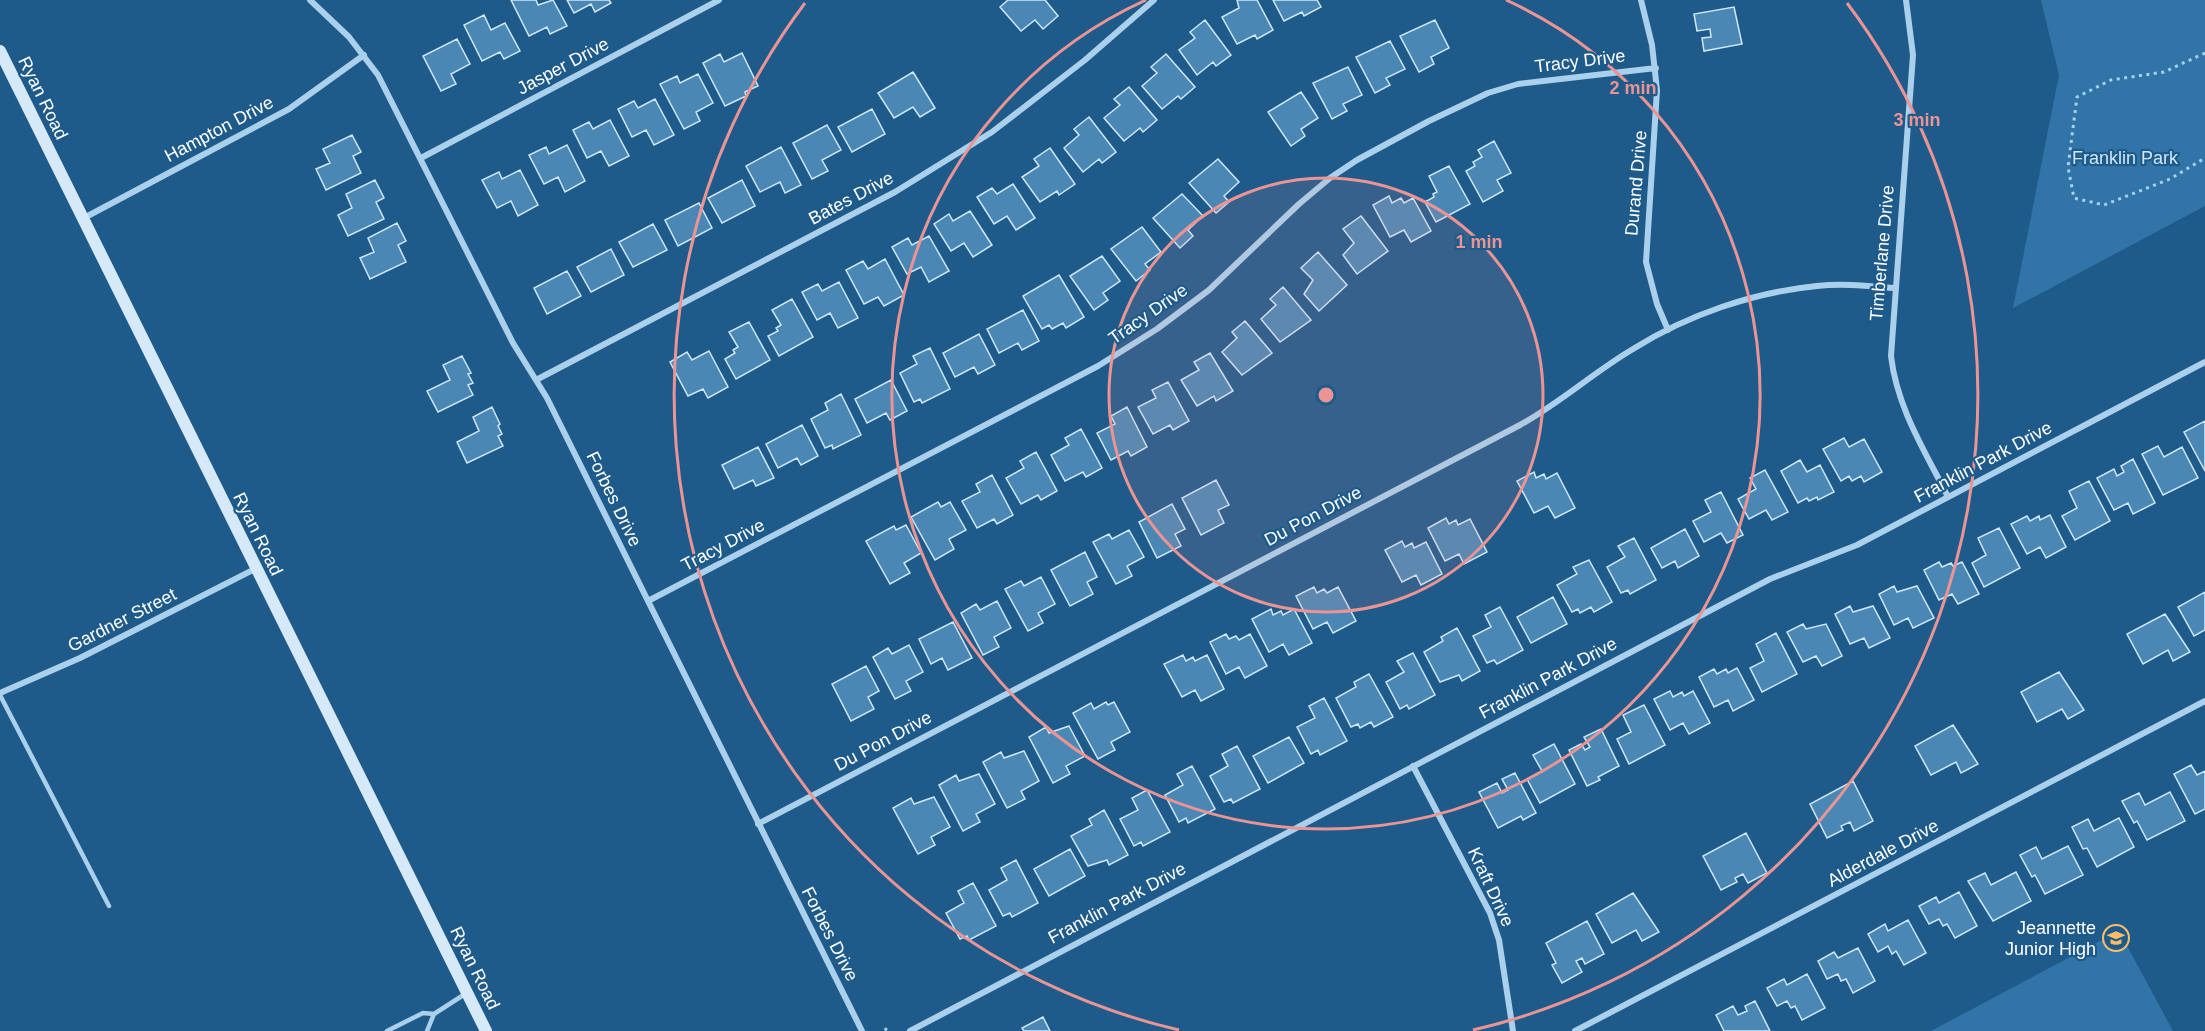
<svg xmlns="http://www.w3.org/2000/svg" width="2205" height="1031" font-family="Helvetica,sans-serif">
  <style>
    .green { fill: #3175a8 }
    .building { fill: #4a87b4; stroke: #cfe7f9; stroke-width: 1.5 }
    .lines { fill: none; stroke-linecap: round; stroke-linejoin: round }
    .path { stroke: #aad0ec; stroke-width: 3; stroke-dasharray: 3 4.5; stroke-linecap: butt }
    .service { stroke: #aad0ec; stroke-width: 4.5 }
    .minor { stroke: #aad0ec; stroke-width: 6 }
    .secondary { stroke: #d6e9f9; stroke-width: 12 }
    .ring { fill: none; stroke: #ea9494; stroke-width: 3 }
    .labels { text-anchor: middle; stroke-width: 4.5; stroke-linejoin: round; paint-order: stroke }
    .street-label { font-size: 18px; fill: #fff; stroke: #1e5b8b }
    .park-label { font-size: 18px; fill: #cfe7f9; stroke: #1e5b8b }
    .poi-label { font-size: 18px; fill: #fff; stroke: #1e5b8b; text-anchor: end }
    .centre { fill: #ea9494; stroke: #1e5b8b; stroke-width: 3 }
    .ring-label { font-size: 18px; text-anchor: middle; font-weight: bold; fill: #ea9494; stroke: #1e5b8b; stroke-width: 4.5; stroke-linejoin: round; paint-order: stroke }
  </style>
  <rect width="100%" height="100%" fill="#1e5b8b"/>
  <path class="green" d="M2041,0H2205V206L2013,308L2059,75Z
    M2119,931L2173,1031H1931Z"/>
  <path class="building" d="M511,0H536L538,5L553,0L567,26L550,34L547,27L529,36Z
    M567,0H609L611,3L595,12L591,4L574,13Z
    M1008,0H1045L1058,16L1043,29L1035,20L1021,31L1000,7Z
    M1257,0L1273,30L1257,39L1255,35L1237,44L1222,17L1239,8L1237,0Z
    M1273,0H1317L1321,7L1304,16L1302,12L1284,21Z
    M1734,7L1742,44L1704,51L1702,38L1711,37L1710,29L1697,31L1694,14Z
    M484,15L491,30L505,23L520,51L504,59L500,52L482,61L464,25Z
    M1205,20L1231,55L1216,66L1213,62L1197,75L1179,50L1195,38L1190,32Z
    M1435,20L1449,48L1431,57L1434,64L1419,72L1400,36Z
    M457,39L470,64L451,74L456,84L441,91L423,56Z
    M1390,41L1405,69L1386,78L1390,85L1375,93L1356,57Z
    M742,53L758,86L745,92L746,96L725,106L703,63L720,54L724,62Z
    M1166,54L1195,87L1181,99L1178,96L1162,109L1142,86L1157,73L1151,67Z
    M1348,67L1362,95L1343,104L1347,111L1332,119L1313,83Z
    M913,72L935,108L920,117L913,107L894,118L878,93Z
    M698,74L713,103L696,112L700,121L684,129L660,84L677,76L680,83Z
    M1129,87L1157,120L1143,132L1140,128L1124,141L1104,118L1120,105L1114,99Z
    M1301,92L1318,118L1301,129L1305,136L1291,146L1268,112Z
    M655,99L674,135L654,145L646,130L632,137L618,109L634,101L638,108Z
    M872,109L885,134L852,152L838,127Z
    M1089,117L1116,152L1102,163L1099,159L1083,172L1064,148L1079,135L1074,129Z
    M610,120L629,156L609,166L601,151L587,158L573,130L589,122L593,129Z
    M827,125L841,150L822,160L828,171L812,179L793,143Z
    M352,135L361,152L353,156L361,173L326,190L316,169L330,163L323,149Z
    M1494,141L1511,173L1497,180L1503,191L1483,202L1466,171L1475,166L1473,162L1482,157L1478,150Z
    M567,145L585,181L565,192L558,177L544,184L529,155L546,147L549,154Z
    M781,147L801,185L785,193L780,182L760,192L746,166Z
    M1050,148L1075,184L1059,195L1057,191L1040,202L1022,177L1039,166L1034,159Z
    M1218,159L1239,182L1224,196L1229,202L1216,213L1189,183Z
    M1449,166L1470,204L1436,222L1425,202L1434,197L1433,194L1437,192L1429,176Z
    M520,170L538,205L518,216L511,201L497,208L482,180L499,172L502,179Z
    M375,180L384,198L376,202L384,219L348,236L338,215L352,208L346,194Z
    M742,180L755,206L722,223L708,198Z
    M1013,184L1035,218L1016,230L1007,216L994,224L977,197L992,188L997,194Z
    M1182,194L1203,216L1188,230L1193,236L1180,248L1153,218Z
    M1389,196L1392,203L1401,198L1404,203L1413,198L1431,231L1411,242L1404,230L1390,237L1373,205Z
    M699,203L712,228L678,246L665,220Z
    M970,211L992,245L973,257L964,243L951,251L934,224L949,214L953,221Z
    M1361,216L1388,251L1357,274L1343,255L1354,243L1343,229Z
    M397,223L406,241L398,245L406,262L370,279L360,258L374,252L368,238Z
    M653,224L667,250L633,267L619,242Z
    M1142,227L1161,252L1145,264L1150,270L1136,281L1111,249Z
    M929,236L949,271L929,282L921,267L907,274L892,247L908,238L912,245Z
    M611,249L624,275L591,292L577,267Z
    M1318,252L1347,285L1319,311L1304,294L1313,280L1301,268Z
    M1102,256L1120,281L1103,293L1108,300L1094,310L1070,276Z
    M885,259L904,295L884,306L878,297L864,304L846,270L863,261L868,269Z
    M567,271L581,296L547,314L534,288Z
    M1059,275L1084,317L1066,328L1063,323L1052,329L1049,325L1042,329L1023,296Z
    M839,282L858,318L838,328L830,313L817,320L802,292L818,284L822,291Z
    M1283,287L1311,320L1280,342L1261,319L1276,305L1270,299Z
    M792,299L813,337L779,356L768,336L778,331L776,328L781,325L772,310Z
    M1023,310L1039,341L1022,350L1018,343L999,353L987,329Z
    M1245,321L1272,353L1242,375L1222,352L1237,338L1232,332Z
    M749,322L770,360L736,379L725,359L735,353L733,350L738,347L729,332Z
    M979,334L995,365L978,374L974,367L955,377L943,353Z
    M930,348L950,389L922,403L920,399L914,402L900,373L917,364L913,356Z
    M709,351L728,387L708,398L703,389L688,396L670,362L687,352L692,360Z
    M1210,353L1233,391L1216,401L1214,396L1197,406L1181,380L1199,370L1194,362Z
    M462,356L471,373L468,374L473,383L468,385L473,395L438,412L427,391L450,380L443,365Z
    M891,380L907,411L890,420L886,413L867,423L855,399Z
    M1168,382L1189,421L1173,430L1170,425L1153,434L1138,407L1156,398L1152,390Z
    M841,394L861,435L833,449L832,445L825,448L811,419L828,410L825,403Z
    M492,407L500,424L498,426L502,434L498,436L503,446L467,463L457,442L479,431L473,417Z
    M1127,407L1147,447L1131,456L1128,451L1111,460L1097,433L1115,424L1111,416Z
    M2205,421V471L2184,432Z
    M802,425L818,456L801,465L797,458L778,468L766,444Z
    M1081,429L1102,468L1086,477L1083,472L1065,481L1051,455L1069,445L1065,438Z
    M1844,438L1849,447L1864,439L1882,472L1864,482L1861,476L1852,481L1849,476L1841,481L1823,449Z
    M2158,446L2164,457L2182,447L2198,478L2163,495L2142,454Z
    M758,447L774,478L756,486L753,480L734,489L722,465Z
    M1036,452L1057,491L1041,500L1038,495L1021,504L1006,478L1024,468L1020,461Z
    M2133,459L2155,503L2133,514L2128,503L2114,510L2097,478L2114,469L2117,476L2124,472L2121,466Z
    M1800,460L1807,472L1820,465L1834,492L1818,500L1817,497L1809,501L1807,498L1798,503L1781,471Z
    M1765,470L1788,512L1772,520L1766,510L1749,519L1738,499L1756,489L1750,478Z
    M1534,472L1536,478L1544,474L1546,479L1557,473L1575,508L1555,518L1548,506L1534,513L1517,481Z
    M992,475L1013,515L997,524L994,519L977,528L962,501L980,492L976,484Z
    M1216,480L1229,505L1218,510L1224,523L1201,535L1182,498Z
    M2089,481L2110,521L2075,540L2062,516L2077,508L2069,491Z
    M1721,492L1743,535L1727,543L1721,533L1704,542L1693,521L1711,512L1705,500Z
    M938,502L941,507L950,502L966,530L949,539L954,549L935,560L911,517Z
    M1172,504L1185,529L1175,534L1181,546L1157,558L1139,522Z
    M2050,515L2066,547L2046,558L2040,547L2027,554L2011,524L2027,516L2030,521L2039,516L2040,520Z
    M1446,518L1449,524L1456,520L1458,525L1470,519L1487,552L1464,564L1459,554L1445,561L1428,528Z
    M906,525L921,553L904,563L910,573L890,584L866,541L894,526L896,530Z
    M1999,528L2020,568L1984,587L1972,563L1986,555L1978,538Z
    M1685,529L1699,556L1678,568L1675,561L1662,568L1651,548Z
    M1129,530L1144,557L1127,566L1132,576L1116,584L1093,542L1109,534L1112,539Z
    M1634,538L1656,580L1630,594L1628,590L1621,593L1607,567L1625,557L1618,546Z
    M1402,541L1405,547L1412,543L1414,548L1426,542L1442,574L1421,585L1416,575L1402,582L1385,550Z
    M1085,552L1097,577L1087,582L1093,594L1070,606L1051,570Z
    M1589,560L1612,602L1594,612L1591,607L1580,613L1578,609L1572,612L1557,585L1577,574L1573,567Z
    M1939,562L1942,567L1951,563L1953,566L1962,562L1979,594L1958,604L1952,594L1939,600L1924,570Z
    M1041,577L1055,604L1038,613L1043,623L1028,631L1005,589L1021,581L1024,586Z
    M1894,586L1897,592L1917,586L1934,618L1913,628L1908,618L1894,625L1879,594Z
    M1314,587L1317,593L1324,589L1327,593L1338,587L1356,621L1333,633L1327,622L1313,629L1296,596Z
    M2205,592V630L2194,636L2178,607Z
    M1553,597L1567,624L1531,643L1517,617Z
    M997,601L1011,628L994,637L999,647L983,655L961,613L976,604L980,610Z
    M1850,606L1853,612L1873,606L1890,638L1869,648L1864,638L1850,644L1835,614Z
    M1500,607L1523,650L1497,664L1494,660L1487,663L1473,636L1491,627L1485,615Z
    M1271,609L1273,615L1281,611L1283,615L1294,609L1312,643L1289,655L1283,644L1269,652L1252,619Z
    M2165,614L2190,652L2173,661L2168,650L2143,664L2127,634Z
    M953,622L972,658L948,670L942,658L931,664L919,639Z
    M1803,624L1806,629L1826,624L1842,656L1822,666L1816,656L1803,662L1787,632Z
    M1457,628L1480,671L1462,681L1459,675L1440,682L1424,652L1443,641L1441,637Z
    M1776,633L1797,674L1762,692L1750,668L1764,661L1756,644Z
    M1226,634L1229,639L1236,636L1239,640L1250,634L1267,666L1245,678L1239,667L1226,674L1210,642Z
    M909,645L923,672L906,681L911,691L895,699L873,657L888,648L892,654Z
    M1413,653L1435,695L1409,709L1407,705L1400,709L1386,682L1404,672L1397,661Z
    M1183,655L1186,661L1193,657L1195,661L1207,655L1224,689L1201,701L1195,690L1182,697L1164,664Z
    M866,666L879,691L868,697L874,709L851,721L832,684Z
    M1737,668L1754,700L1733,711L1728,700L1714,707L1699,677L1714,669L1717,674L1726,669L1728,673Z
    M2059,672L2084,710L2068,719L2062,709L2037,722L2021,692Z
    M1369,674L1393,717L1374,727L1371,722L1360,728L1358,724L1351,727L1336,698L1356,687L1354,682Z
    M1670,691L1673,697L1682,692L1684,696L1693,691L1710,723L1689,734L1683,723L1670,730L1654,699Z
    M1324,698L1347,741L1320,755L1318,750L1311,754L1297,727L1315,718L1309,706Z
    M1106,702L1108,705L1114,702L1130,732L1111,742L1115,750L1098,759L1073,713L1091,703L1094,709Z
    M1644,705L1665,745L1629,764L1617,739L1631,732L1623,715Z
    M1953,725L1978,764L1961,773L1956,762L1931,775L1915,746Z
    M1069,726L1085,756L1066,766L1070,774L1053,783L1029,737L1046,727L1049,733Z
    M1601,729L1619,766L1598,777L1600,780L1587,786L1569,750L1581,744L1585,750L1590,747L1584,737Z
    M1289,737L1304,763L1268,783L1253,756Z
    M1554,744L1575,784L1540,803L1527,779L1542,771L1533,755Z
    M1237,746L1260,789L1233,803L1231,799L1224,802L1210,776L1228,766L1222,754Z
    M1024,751L1039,781L1021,791L1025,799L1007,808L983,762L1001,752L1004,758Z
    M2191,765L2197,775L2205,771V809L2195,814L2174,774Z
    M1192,766L1215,809L1188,823L1186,818L1179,822L1165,795L1183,785L1177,774Z
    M1515,773L1536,813L1523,820L1521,816L1498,828L1479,792L1497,783L1502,793L1508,790L1502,779Z
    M979,774L995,804L976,814L980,822L963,831L939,785L956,775L959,781Z
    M1853,781L1873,821L1854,831L1850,822L1841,826L1843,830L1827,838L1810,804Z
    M1147,790L1170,832L1143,846L1141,842L1134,846L1120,819L1138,810L1132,798Z
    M2170,792L2185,821L2147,840L2137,821L2134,823L2122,801L2139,793L2145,805Z
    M934,797L950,827L931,837L935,845L918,854L893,808L911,798L914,804Z
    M1104,810L1128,855L1109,865L1107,860L1088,866L1071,836L1092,825L1089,819Z
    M2119,818L2134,847L2097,867L2087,848L2083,849L2072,827L2088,819L2094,831Z
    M1746,833L1767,873L1748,883L1743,874L1735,878L1737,882L1721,890L1703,856Z
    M2068,846L2083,875L2045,894L2035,875L2032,877L2020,855L2036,847L2042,859Z
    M1070,849L1085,876L1049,896L1034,869Z
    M1016,860L1038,903L1012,917L1010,913L1003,916L989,890L1007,880L1001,868Z
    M2016,872L2031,901L1993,921L1968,881L1985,873L1991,885Z
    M973,883L996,926L969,940L967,936L960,939L946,913L964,903L958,891Z
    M1959,892L1977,926L1955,938L1947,924L1943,926L1939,919L1929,924L1919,906L1936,897L1939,903Z
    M1633,893L1659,932L1642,941L1636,930L1612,943L1596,914Z
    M1908,920L1926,953L1904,965L1896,951L1892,954L1888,946L1878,952L1868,934L1885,924L1888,931Z
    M1587,921L1604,954L1585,964L1582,958L1576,961L1582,972L1562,983L1552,965L1556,963L1546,943Z
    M1858,948L1875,981L1853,993L1846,979L1841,981L1838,974L1827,979L1818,961L1834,952L1838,958Z
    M1807,974L1825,1008L1802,1020L1795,1006L1791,1008L1787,1001L1777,1006L1767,988L1784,979L1787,985Z
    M1755,1001L1770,1031H1724L1716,1015L1733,1006L1738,1015L1747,1011L1745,1006Z
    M1043,1017L1050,1031H1024L1022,1028Z"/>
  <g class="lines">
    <path class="path" d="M2205,53L2164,72L2111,80L2077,97L2068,167L2074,198L2104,205L2170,179L2205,158
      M885,1028L887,1031"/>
    <path class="service" d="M0,695L109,906
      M387,1031L423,1013L434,1014
      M427,1031L434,1014L465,994"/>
    <path class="minor" d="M310,0L349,37L378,75L513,343L547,398L862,1031
      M1641,0L1652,45L1657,90L1646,262L1657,304L1668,330
      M1906,0L1913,55L1891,356C1897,408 1925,451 1948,497
      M421,158L719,0
      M82,219L289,109L364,55
      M536,380L895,192L992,132L1085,60L1154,0
      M648,601L1098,366L1157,329L1209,290L1299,204L1330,178L1357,160L1429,121L1488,93L1518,84L1656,68
      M0,693L80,658L255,569
      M1413,766L1490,913L1499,940L1513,1031
      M758,824L1520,425C1560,403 1594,372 1633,349C1687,315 1754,292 1817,286C1843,283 1869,286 1894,288
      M910,1031L1770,579L1857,545L2205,362
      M1575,1031L2205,701"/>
    <path class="secondary" d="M0,51L486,1031"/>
  </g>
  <circle cx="1326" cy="395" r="217" fill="#ea9494" fill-opacity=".12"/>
  <g class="ring">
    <circle cx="1326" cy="395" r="217"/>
    <path d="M1506 0A434 434 0 1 1 1146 0"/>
    <path d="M1179 1030A652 652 0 0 1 805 3M1847 3A652 652 0 0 1 1473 1030"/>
  </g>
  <defs>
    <symbol id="school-ring" viewBox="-11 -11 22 22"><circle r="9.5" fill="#1e5b8b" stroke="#fbbf69" stroke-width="1.5"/><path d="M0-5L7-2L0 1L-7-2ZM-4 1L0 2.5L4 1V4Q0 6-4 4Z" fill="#fbbf69"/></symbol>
  </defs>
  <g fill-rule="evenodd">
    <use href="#school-ring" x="2101" y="923" width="30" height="30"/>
  </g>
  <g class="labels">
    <g class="street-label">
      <text transform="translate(1580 61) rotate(-7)" y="6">Tracy Drive</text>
      <text transform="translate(563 66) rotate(-28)" y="6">Jasper Drive</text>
      <text transform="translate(43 98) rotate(64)" y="6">Ryan Road</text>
      <text transform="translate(219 129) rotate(-28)" y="6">Hampton Drive</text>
      <text transform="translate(1636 183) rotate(-85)" y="6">Durand Drive</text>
      <text transform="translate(851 198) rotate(-28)" y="6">Bates Drive</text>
      <text transform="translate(1882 253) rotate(-85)" y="6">Timberlane Drive</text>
      <text transform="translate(1148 314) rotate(-35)" y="6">Tracy Drive</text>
      <text transform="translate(1983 462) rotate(-28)" y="6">Franklin Park Drive</text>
      <text transform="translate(614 499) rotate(64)" y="6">Forbes Drive</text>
      <text transform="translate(1313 516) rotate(-28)" y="6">Du Pon Drive</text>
      <text transform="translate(258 534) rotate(64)" y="6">Ryan Road</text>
      <text transform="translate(723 545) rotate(-28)" y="6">Tracy Drive</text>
      <text transform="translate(122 620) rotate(-27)" y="6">Gardner Street</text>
      <text transform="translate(1548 678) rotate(-28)" y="6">Franklin Park Drive</text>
      <text transform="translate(883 741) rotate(-28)" y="6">Du Pon Drive</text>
      <text transform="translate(1883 853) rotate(-28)" y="6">Alderdale Drive</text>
      <text transform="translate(1491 887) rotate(65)" y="6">Kraft Drive</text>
      <text transform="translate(1117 903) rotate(-28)" y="6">Franklin Park Drive</text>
      <text transform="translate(830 934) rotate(63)" y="6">Forbes Drive</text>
      <text transform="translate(475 968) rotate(64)" y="6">Ryan Road</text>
    </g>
    <g class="park-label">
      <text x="2125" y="164">Franklin Park</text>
    </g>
    <g class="poi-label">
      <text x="2096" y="934">Jeannette<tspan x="2096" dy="21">Junior High</tspan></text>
    </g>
  </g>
  <circle cx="1326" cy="395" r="9" class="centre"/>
  <g class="ring-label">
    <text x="1633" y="94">2 min</text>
    <text x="1917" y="126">3 min</text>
    <text x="1479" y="248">1 min</text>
  </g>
</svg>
